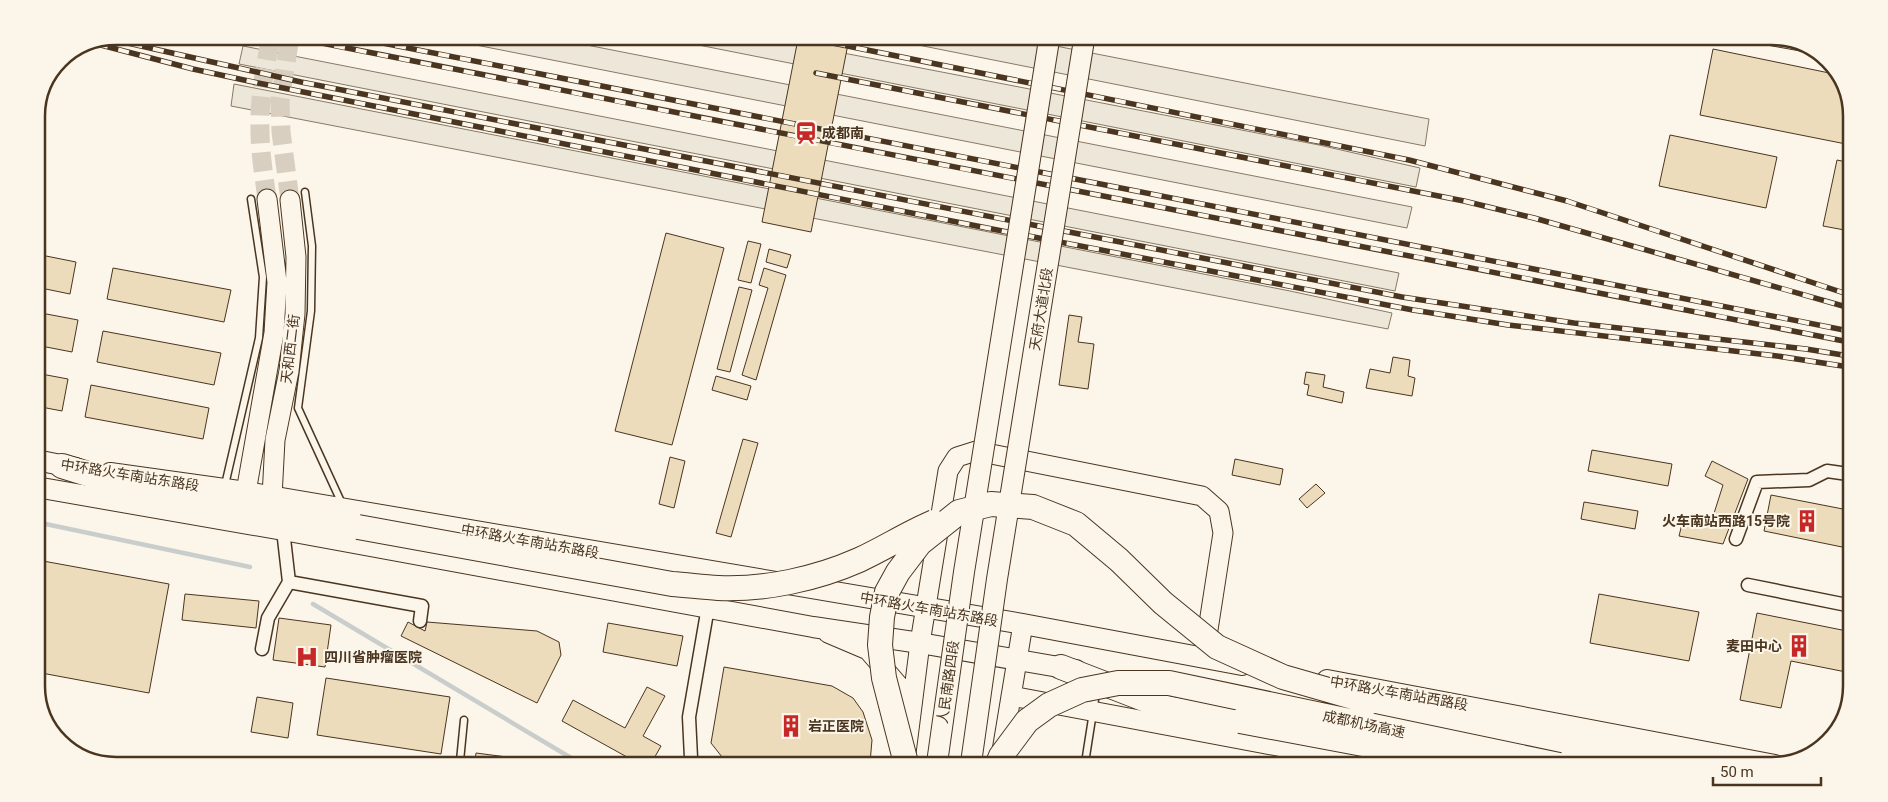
<svg xmlns="http://www.w3.org/2000/svg" width="1888" height="802" font-family="Roboto,'Noto Sans SC',sans-serif">
  <style>
    .parking { fill: #ede7d9; stroke: #887966 }
    .lines { fill: none; stroke-linecap: round; stroke-linejoin: round }
    .stream { stroke: #c9cecd; stroke-width: 4.5 }
    .building { fill: #ecdcbc; stroke: #4a3520 }
    .secondary-tunnel { stroke: #d8cfc1; stroke-width: 19; stroke-dasharray: 19 9; stroke-linecap: butt }
    .lane-casing { stroke: #4a3520; stroke-width: 9 }
    .street-casing { stroke: #4a3520; stroke-width: 15 }
    .secondary-casing { stroke: #4a3520; stroke-width: 21 }
    .primary-casing { stroke: #4a3520; stroke-width: 22 }
    .highway-casing { stroke: #4a3520; stroke-width: 26 }
    .lane { stroke: #fbf6e9; stroke-width: 6 }
    .street { stroke: #fbf6e9; stroke-width: 12 }
    .secondary { stroke: #fbf6e9; stroke-width: 19 }
    .primary { stroke: #fbf6e9; stroke-width: 20 }
    .highway { stroke: #fbf6e9; stroke-width: 24 }
    .rail-casing { stroke: #4a3520; stroke-width: 5.5 }
    .rail { stroke: #fbf6e9; stroke-width: 4; stroke-dasharray: 11; stroke-linecap: butt }
    .primary-bridge-casing { stroke: #4a3520; stroke-width: 22; stroke-linecap: butt }
    .highway-bridge-casing { stroke: #4a3520; stroke-width: 26; stroke-linecap: butt }
    .primary-bridge { stroke: #fbf6e9; stroke-width: 20 }
    .highway-bridge { stroke: #fbf6e9; stroke-width: 24 }
    .labels { text-anchor: middle; stroke-width: 4; stroke-linejoin: round; paint-order: stroke }
    .poi-label { font-size: 14px; font-weight: bold; fill: #4a3520; stroke: #fbf6e9; text-anchor: start }
    .street-label { font-size: 14px; fill: #4a3520; stroke: #fbf6e9 }
    .rim { fill: none; stroke: #4a3520; stroke-width: 2.5 }
  </style>
  <rect width="100%" height="100%" fill="#fbf6e9"/>
  <path class="parking" d="M435,37L551,38L1412,207L1407,228Z
    M663,38L771,39L1319,145L1420,168L1416,187Z
    M888,39H1020L1429,119L1425,146Z
    M243,46L1399,273L1395,291L239,64Z
    M234,84L1290,291L1392,313L1388,329L231,106Z"/>
  <g class="lines">
    <path class="stream" d="M36,522L250,567
      M313,604L578,762"/>
  </g>
  <path class="building" d="M798,39H849L811,232L762,222Z
    M1750,42H1802L1817,54Z
    M1713,49L1839,75L1852,111L1851,145L1700,115Z
    M1670,135L1777,157L1766,208L1659,186Z
    M1837,160L1851,163L1850,231L1823,226Z
    M666,233L724,248L672,445L615,431Z
    M748,241L761,244L751,283L738,280Z
    M769,249L791,255L787,268L766,262Z
    M36,254L76,262L70,294L36,287Z
    M113,268L231,290L224,322L107,299Z
    M764,268L786,275L756,380L742,375L768,288L759,285Z
    M739,287L752,290L730,372L717,369Z
    M36,312L78,320L72,352L36,345Z
    M1069,315L1082,317L1078,342L1094,344L1088,389L1059,385Z
    M103,331L221,353L214,385L97,362Z
    M1393,357L1410,360L1408,376L1415,378L1412,396L1366,388L1370,369L1390,373Z
    M1306,372L1325,375L1323,387L1344,392L1342,403L1307,395L1309,385L1304,384Z
    M36,373L68,379L62,411L36,406Z
    M716,376L751,386L747,400L712,390Z
    M91,385L209,408L203,439L85,417Z
    M743,439L758,443L731,537L716,533Z
    M1592,450L1672,464L1668,486L1588,471Z
    M670,457L685,461L674,508L659,504Z
    M1235,459L1283,469L1280,485L1232,475Z
    M1712,461L1748,479L1723,544L1679,536L1683,520L1710,526L1723,485L1705,476Z
    M1316,484L1325,493L1307,508L1299,499Z
    M1771,495L1848,510L1847,548L1764,531Z
    M1584,502L1638,511L1635,529L1581,519Z
    M43,561L169,584L149,693L36,672V596Z
    M185,594L259,601L256,628L182,620Z
    M1599,594L1699,612L1689,661L1590,643Z
    M1757,613L1847,631L1846,672L1791,661L1781,708L1740,700Z
    M279,618L331,625L325,667L273,660Z
    M408,622L425,631L427,622L537,631L559,642L561,655L537,703L401,636Z
    M608,623L683,636L677,666L603,652Z
    M724,667L832,686L853,698L863,712L872,740L870,763L726,762L711,743Z
    M326,678L450,697L441,754L317,735Z
    M647,687L665,696L643,736L661,746L652,762H636L562,721L573,700L625,728Z
    M257,697L293,703L288,738L251,732Z
    M476,753L530,760V761H475Z"/>
  <g class="lines">
    <path class="secondary-tunnel" d="M267,199C264,176 260,153 260,130C259,99 265,67 271,37
      M290,200L281,132L280,101L290,37"/>
    <defs>
      <path id="lane" d="M305,192L312,246L311,311L298,408L343,506
        M225,485L259,338L263,277L251,199
        M460,761L464,720
        M1085,763L1096,693"/>
      <path id="street" d="M1736,539L1757,482L1809,480L1827,471L1848,474
        M289,582L422,606L420,621
        M1748,585L1847,605
        M262,649L268,618L289,582L283,530
        M693,762L691,758L689,717L708,607"/>
      <path id="secondary" d="M246,492L274,333L277,282L267,199
        M272,497L275,440L289,371L295,314L296,257L290,200
        M828,633L868,650L899,686L910,713
        M1011,696L1373,764
        M906,753L920,643L948,471L957,457L976,451L1202,496L1219,511L1223,533L1205,649
        M1001,757L1023,624"/>
      <path id="primary" d="M36,460L76,468
        M110,473L246,492L1023,624L1242,665
        M36,487L283,530L813,627L920,643L1076,670
        M1327,680L1775,765
        M1544,759L1575,765"/>
      <path id="highway" d="M62,466L136,489L358,527
        M1061,667L1167,708L1240,721
        M1370,702L1682,765"/>
    </defs>
    <use href="#lane" class="lane-casing"/>
    <use href="#street" class="street-casing"/>
    <use href="#secondary" class="secondary-casing"/>
    <use href="#primary" class="primary-casing"/>
    <use href="#highway" class="highway-casing"/>
    <use href="#lane" class="lane"/>
    <use href="#street" class="street"/>
    <use href="#secondary" class="secondary"/>
    <use href="#primary" class="primary"/>
    <use href="#highway" class="highway"/>
    <defs>
      <path id="rail" d="M291,37C810,140 1330,239 1849,342
        M352,37L1849,331
        M110,39L301,82L1402,297L1574,323L1806,349L1849,356
        M813,39L1409,160L1567,201L1850,295
        M97,44L193,69L258,83L987,228L1413,310L1508,325L1777,356L1849,367
        M816,73L1464,201L1534,218L1850,308"/>
    </defs>
    <use href="#rail" class="rail-casing"/>
    <use href="#rail" class="rail"/>
    <defs>
      <path id="primary-bridge" d="M937,763L964,572L1049,40
        M971,763L997,579L1084,40"/>
      <path id="highway-bridge" d="M358,527L672,584C687,585 702,587 718,588C765,590 816,579 859,560C885,548 908,533 934,522
        M1240,721L1475,765
        M906,763L884,678L880,645L882,617L887,592L898,572L920,543L959,512L991,504L1033,507L1076,524L1119,560L1163,603L1217,647L1283,677L1370,702
        M998,763L1001,756L1027,721L1049,705L1082,690L1118,683H1169L1559,765"/>
    </defs>
    <use href="#primary-bridge" class="primary-bridge-casing"/>
    <use href="#highway-bridge" class="highway-bridge-casing"/>
    <use href="#primary-bridge" class="primary-bridge"/>
    <use href="#highway-bridge" class="highway-bridge"/>
  </g>
  <defs>
    <symbol id="station-bare" viewBox="-9 -9 18 18"><path d="M-3-6H3Q5-6 5-4V2Q5 4 3 4L4.5 6H3L1.5 4h-3L-3 6H-4.5L-3 4Q-5 4-5 2V-4Q-5-6-3-6ZM-3.5-4v3h7v-3ZM-3.5 1v1.5H-2V1ZM2 1v1.5H3.5V1Z" fill="#c62828" stroke="#fbf6e9" stroke-width="2.5" paint-order="stroke"/></symbol>
    <symbol id="building-bare" viewBox="-9 -9 18 18"><path d="M-4-6H4V6H1V3H-1V6H-4ZM-2.5-4.3h1.7v1.8h-1.7ZM.8-4.3h1.7v1.8H.8ZM-2.5-1h1.7V.8h-1.7ZM.8-1h1.7V.8H.8Z" fill="#c62828" stroke="#fbf6e9" stroke-width="2.5" paint-order="stroke"/></symbol>
    <symbol id="hospital-bare" viewBox="-9 -9 18 18"><path d="M-5-5h3v3.5h4V-5h3V5h-3V1.5h-4V5h-3Z" fill="#c62828" stroke="#fbf6e9" stroke-width="2.5" paint-order="stroke"/></symbol>
  </defs>
  <g fill-rule="evenodd">
    <use href="#station-bare" x="790" y="117" width="32" height="32"/>
    <use href="#building-bare" x="1791" y="505" width="32" height="32"/>
    <use href="#building-bare" x="1783" y="630" width="32" height="32"/>
    <use href="#hospital-bare" x="291" y="641" width="32" height="32"/>
    <use href="#building-bare" x="775" y="710" width="32" height="32"/>
  </g>
  <g class="labels">
    <g class="poi-label">
      <text x="822" y="138">成都南</text>
      <text x="1790" y="526" text-anchor="end">火车南站西路15号院</text>
      <text x="1782" y="651" text-anchor="end">麦田中心</text>
      <text x="324" y="662">四川省肿瘤医院</text>
      <text x="808" y="731">岩正医院</text>
    </g>
    <g class="street-label">
      <text transform="translate(1041 309) rotate(-81)" y="5">天府大道北段</text>
      <text transform="translate(290 349) rotate(-83)" y="5">天和西二街</text>
      <text transform="translate(130 475) rotate(9)" y="5">中环路火车南站东路段</text>
      <text transform="translate(530 541) rotate(10)" y="5">中环路火车南站东路段</text>
      <text transform="translate(929 609) rotate(10)" y="5">中环路火车南站东路段</text>
      <text transform="translate(948 682) rotate(-82)" y="5">人民南路四段</text>
      <text transform="translate(1399 693) rotate(10)" y="5">中环路火车南站西路段</text>
      <text transform="translate(1364 724) rotate(12)" y="5">成都机场高速</text>
    </g>
  </g>
  <path d="M0 0H1888V802H0ZM116 45H1772A71 71 0 0 1 1843 116V686A71 71 0 0 1 1772 757H116A71 71 0 0 1 45 686V116A71 71 0 0 1 116 45Z" fill="#fbf6e9" fill-rule="evenodd"/>
  <path class="rim" d="M116 45H1772A71 71 0 0 1 1843 116V686A71 71 0 0 1 1772 757H116A71 71 0 0 1 45 686V116A71 71 0 0 1 116 45Z"/>
  <path d="M1713 777v8h108v-8" fill="none" stroke="#4a3520" stroke-width="2.5"/>
  <text x="1720" y="777" font-size="15" fill="#4a3520" stroke="#fbf6e9" stroke-width="4" paint-order="stroke">50 m</text>
</svg>
